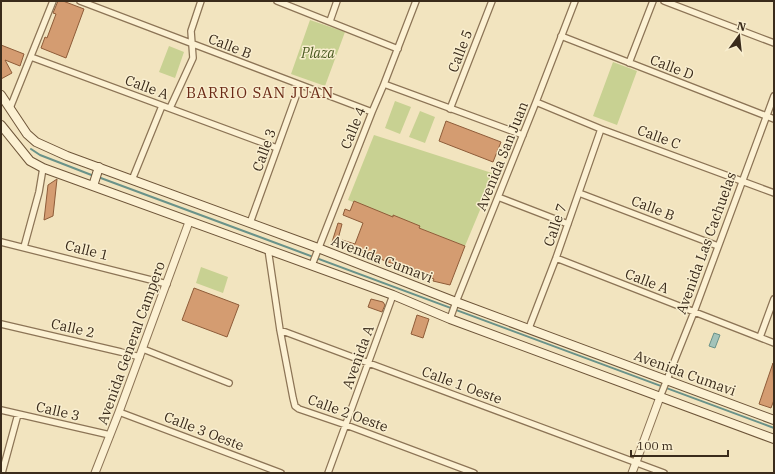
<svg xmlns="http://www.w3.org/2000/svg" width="775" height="474" font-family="'IBM Plex Serif',serif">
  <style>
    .green { fill: #c8d192 }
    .water { fill: #a3c3ba; stroke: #699289 }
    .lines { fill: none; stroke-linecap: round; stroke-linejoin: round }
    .stream { stroke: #699289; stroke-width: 2 }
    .building { fill: #d49c71; stroke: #8e5c39 }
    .minor-casing { stroke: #8c7456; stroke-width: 8 }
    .tertiary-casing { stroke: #8c7456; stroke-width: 9 }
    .secondary-casing { stroke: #6e5539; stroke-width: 10 }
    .minor { stroke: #fcf1d3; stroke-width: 5.5 }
    .tertiary { stroke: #fcf1d3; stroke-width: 7 }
    .secondary { stroke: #fcf1d3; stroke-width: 8 }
    .labels { text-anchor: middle; stroke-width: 3; stroke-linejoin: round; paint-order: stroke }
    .street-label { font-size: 14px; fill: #3a2b1b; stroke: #f9eecf }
    .park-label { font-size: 14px; font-style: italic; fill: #495920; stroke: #f9eecf }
    .neighbourhood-label { font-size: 15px; letter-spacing: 1px; fill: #6b2a17; stroke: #f9eecf }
  </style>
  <rect width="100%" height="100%" fill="#f2e4bf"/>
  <path class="green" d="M310,20L345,32L325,86L291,74Z
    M169,46L184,52L175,78L159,72Z
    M613,62L637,71L617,125L593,116Z
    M395,101L411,107L400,134L385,128Z
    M420,111L435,117L425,143L409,137Z
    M374,135L495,174L465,246L348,200Z
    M201,267L228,277L223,293L196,283Z"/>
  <path class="water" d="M714,333L720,335L715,348L709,346Z"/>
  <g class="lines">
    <path class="stream" d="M31,149L40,155L94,176
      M98,177L774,428"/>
  </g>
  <path class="building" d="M58,1H63L84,9L66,58L41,48L45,37L47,38L56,14L53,13Z
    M1,45L24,54L20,66L5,60L12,73L1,79Z
    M446,121L501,142L493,162L439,141Z
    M57,179L53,216L44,220L48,185Z
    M354,201L393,217V215L420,226L419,228L465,246L450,285L433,281L434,279L340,244L342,240L355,244L363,223L343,215L345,209L350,211Z
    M338,223L342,224L337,243L332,242Z
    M194,288L239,305L227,337L182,320Z
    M371,299L383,302L385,305L382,312L368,307Z
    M417,315L429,319L423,338L411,334Z
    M773,363L774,400L771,408L759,404Z"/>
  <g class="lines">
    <defs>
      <path id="minor" d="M80,1L372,112
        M277,1L398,49
        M664,1L774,43
        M330,21L337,1
        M561,36L774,119
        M31,57L277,148
        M629,63L653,1
        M384,84L523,135
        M536,102L601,129L774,193
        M10,108L53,1
        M170,108L193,58L191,31L201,1
        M450,109L492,1
        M132,180L162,106
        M579,193L718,246
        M498,197L568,224
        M250,223L300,85
        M1,242L167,284
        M24,247L39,192L43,168
        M268,249L280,330L293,398L295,406L299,409L346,425L474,473
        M556,258L774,343
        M312,265L372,112L384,84L416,1
        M450,319L456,302L536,102L575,1
        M1,324L121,352L140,357
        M529,328L556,258L601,129
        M280,330L664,473
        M760,337L774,299
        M143,349L229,383
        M660,397L694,312L774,96
        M1,410L110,435
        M119,412L281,473
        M2,473L18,414
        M328,473L393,295"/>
      <path id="tertiary" d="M95,473L119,412L189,222
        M632,473L660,397"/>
      <path id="secondary" d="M1,95L27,134L36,142L67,156L318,248L456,302L774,420
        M1,125L30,161L43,168L393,295L450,319L774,439
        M93,186L99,167"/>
    </defs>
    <use href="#minor" class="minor-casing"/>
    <use href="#tertiary" class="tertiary-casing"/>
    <use href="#secondary" class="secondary-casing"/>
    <use href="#minor" class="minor"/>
    <use href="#tertiary" class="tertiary"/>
    <use href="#secondary" class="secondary"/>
  </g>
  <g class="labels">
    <g class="street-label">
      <text transform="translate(230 46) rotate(21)" y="5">Calle B</text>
      <text transform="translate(460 51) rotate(-69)" y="5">Calle 5</text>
      <text transform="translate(672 67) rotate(21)" y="5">Calle D</text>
      <text transform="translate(147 87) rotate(20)" y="5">Calle A</text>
      <text transform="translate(353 128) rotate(-68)" y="5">Calle 4</text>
      <text transform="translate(659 137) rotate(20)" y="5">Calle C</text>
      <text transform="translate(264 150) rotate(-70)" y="5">Calle 3</text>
      <text transform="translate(502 156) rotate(-68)" y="5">Avenida San Juan</text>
      <text transform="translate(653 208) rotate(21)" y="5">Calle B</text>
      <text transform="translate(555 225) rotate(-71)" y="5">Calle 7</text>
      <text transform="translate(706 243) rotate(-70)" y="5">Avenida Las Cachuelas</text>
      <text transform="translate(87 250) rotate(14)" y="5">Calle 1</text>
      <text transform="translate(382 259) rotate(21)" y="5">Avenida Cumavi</text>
      <text transform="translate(647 281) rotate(21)" y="5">Calle A</text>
      <text transform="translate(73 328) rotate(13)" y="5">Calle 2</text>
      <text transform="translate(131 343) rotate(-70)" y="5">Avenida General Campero</text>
      <text transform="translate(358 357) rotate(-70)" y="5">Avenida A</text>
      <text transform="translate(685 373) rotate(20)" y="5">Avenida Cumavi</text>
      <text transform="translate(462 385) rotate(20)" y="5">Calle 1 Oeste</text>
      <text transform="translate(58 411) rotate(13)" y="5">Calle 3</text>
      <text transform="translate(348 413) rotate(20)" y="5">Calle 2 Oeste</text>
      <text transform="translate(204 431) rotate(21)" y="5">Calle 3 Oeste</text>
    </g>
    <g class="park-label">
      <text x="318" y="58">Plaza</text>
    </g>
    <g class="neighbourhood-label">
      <text x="260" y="98">BARRIO SAN JUAN</text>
    </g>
  </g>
  <rect width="775" height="474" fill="none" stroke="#3a2b1b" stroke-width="4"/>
  <g transform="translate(739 36) rotate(15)" stroke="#f9eecf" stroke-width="3" paint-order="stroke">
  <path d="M0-3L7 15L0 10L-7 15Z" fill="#3a2b1b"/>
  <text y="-6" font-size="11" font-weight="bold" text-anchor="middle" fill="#3a2b1b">N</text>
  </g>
  <path d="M631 450v6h97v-6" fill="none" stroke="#3a2b1b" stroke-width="2"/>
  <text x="637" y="450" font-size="12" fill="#3a2b1b" stroke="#f9eecf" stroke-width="3" paint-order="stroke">100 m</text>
</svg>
